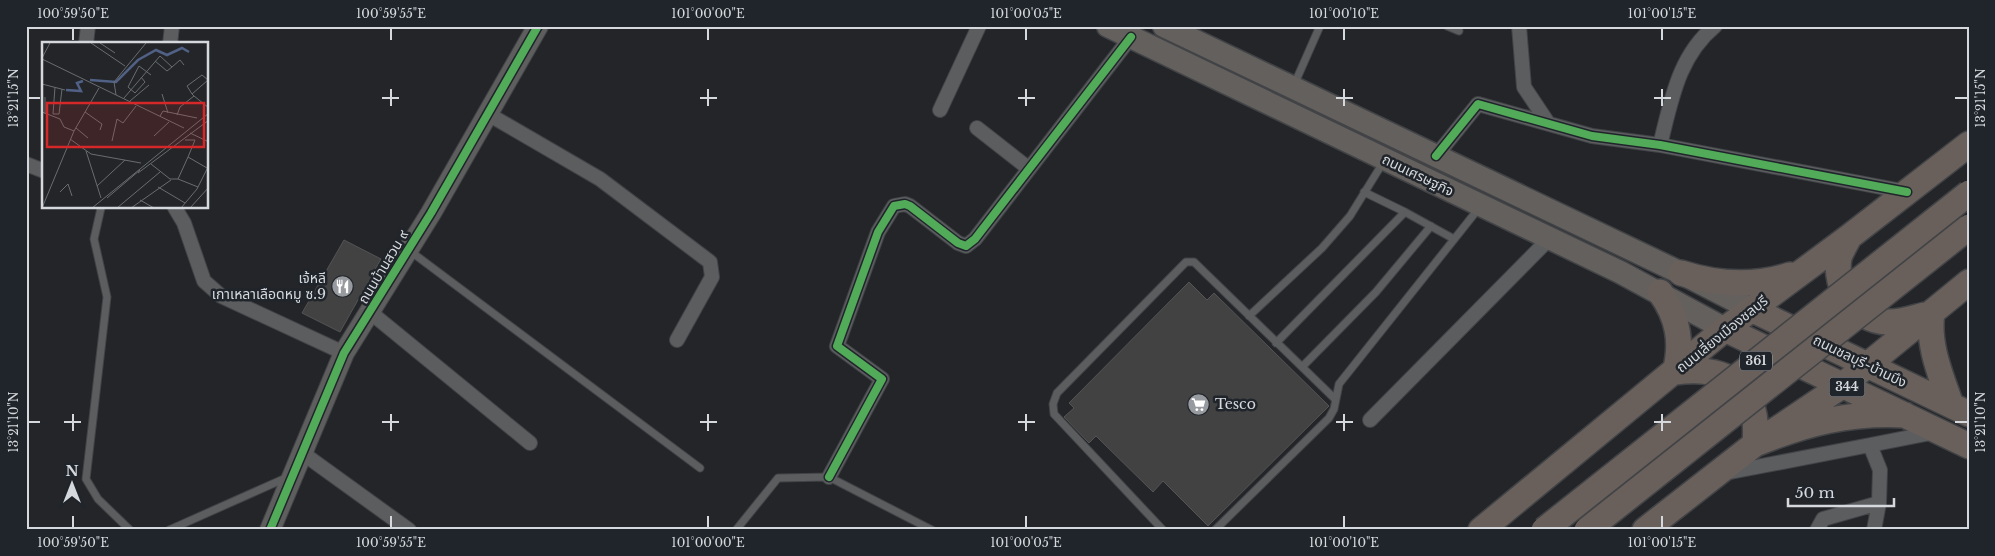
<svg xmlns="http://www.w3.org/2000/svg" width="1995" height="556" font-family="'Libre Baskerville','Noto Sans Thai',serif">
  <style>
    .building { fill: #414241; stroke: #545455 }
    .lines { fill: none; stroke-linecap: round; stroke-linejoin: round }
    .lane-casing { stroke: #414346; stroke-width: 9 }
    .street-casing { stroke: #414346; stroke-width: 16 }
    .secondary-casing { stroke: #414346; stroke-width: 22 }
    .primary-casing { stroke: #414346; stroke-width: 25 }
    .highway-casing { stroke: #414346; stroke-width: 28 }
    .lane { stroke: #5b5d5f; stroke-width: 7 }
    .street { stroke: #5b5d5f; stroke-width: 14 }
    .secondary { stroke: #5f5e5e; stroke-width: 20 }
    .primary { stroke: #64605d; stroke-width: 22 }
    .highway { stroke: #69605b; stroke-width: 25 }
    .highway-bridge-casing { stroke: #414346; stroke-width: 28; stroke-linecap: butt }
    .highway-bridge { stroke: #69605b; stroke-width: 25 }
    .cycleway-casing { stroke: #20252b; stroke-width: 11 }
    .cycleway { stroke: #51ab58; stroke-width: 8 }
    .ticks { fill: none; stroke: #d5d9dd; stroke-width: 2 }
    .labels { text-anchor: middle; stroke-width: 5; stroke-linejoin: round; paint-order: stroke }
    .shield { fill: #20252b; stroke: #9fa3a8; stroke-width: 1 }
    .shield-label { font-size: 12px; font-weight: bold; fill: #d5d9dd }
    .street-label { font-size: 14px; fill: #d5d9dd; stroke: #20252b }
    .poi-label { font-size: 14px; fill: #d5d9dd; stroke: #20252b; text-anchor: end }
    .inset-river { fill: none; stroke: #506185; stroke-width: 2.5 }
    .inset-road { fill: none; stroke: #6a6d70; stroke-width: 1 }
    .view { fill: #d62828; fill-opacity: 0.15; stroke: #d62828; stroke-width: 2.5 }
    .inset-edge { fill: none; stroke: #d5d9dd; stroke-width: 2.5 }
    .neatline { fill: none; stroke: #d5d9dd; stroke-width: 2 }
    .ticks-label { font-size: 12px; text-anchor: middle; fill: #d5d9dd }
  </style>
  <rect width="100%" height="100%" fill="#232528"/>
  <path class="building" d="M344,240L381,259L340,332L302,313Z
    M1189,282L1207,300L1214,293L1329,406L1208,526L1163,481L1153,492L1096,436L1089,443L1064,417L1074,408L1069,403Z"/>
  <g class="lines">
    <defs>
      <path id="lane" d="M1447,26L1459,31
        M1294,85L1320,26
        M1364,192L1405,212L1454,239
        M101,208L94,239L107,297L86,479L98,499L130,530
        M410,251L700,468
        M1249,316L1322,248L1350,216L1384,161
        M1276,343L1405,212
        M1302,367L1376,292L1431,226
        M169,530L288,477
        M736,530L778,478L829,477L932,530
        M1163,530L1054,414L1053,404L1057,393L1186,262H1194L1335,399
        M1215,530L1329,418L1334,409L1339,384L1479,208"/>
      <path id="street" d="M1519,26L1524,87L1548,123
        M86,44L88,26
        M170,44L172,26
        M940,110L979,26
        M488,114L600,179L710,262L712,277L677,340
        M977,128L1028,168
        M1660,145C1671,102 1678,56 1715,26
        M1436,156L1478,104L1592,136L1660,145L1907,192
        M26,164L44,171
        M175,208L184,223L204,281L221,296L344,353
        M370,312L530,443
        M1370,420L1550,238
        M1870,445L1936,432
        M301,452L409,530
        M1725,473L1870,445L1880,470L1879,503L1874,530
        M829,477L882,379L837,346L878,232L894,206L905,204L910,206L958,243L966,246L975,239L1131,37
        M1817,530L1823,519L1879,503"/>
      <path id="secondary" d="M270,530L344,353L431,213L538,26"/>
      <path id="primary" d="M1108,26L1620,272L1725,329
        M1164,26L1681,273L1751,309"/>
      <path id="highway" d="M1849,237C1846,244 1841,251 1839,258C1834,288 1855,321 1887,322C1899,323 1913,318 1925,315
        M1681,273C1718,285 1753,287 1790,275
        M1660,292C1678,317 1683,342 1675,372
        M1751,309L1969,414
        M1932,313C1927,344 1941,376 1951,405
        M1725,329L1969,446
        M1675,372C1730,365 1760,387 1755,444C1807,423 1849,412 1905,415
        M1481,530L1725,329L1849,237L1969,144
        M1645,530L1755,444L1843,385L1969,282"/>
    </defs>
    <use href="#lane" class="lane-casing"/>
    <use href="#street" class="street-casing"/>
    <use href="#secondary" class="secondary-casing"/>
    <use href="#primary" class="primary-casing"/>
    <use href="#highway" class="highway-casing"/>
    <use href="#lane" class="lane"/>
    <use href="#street" class="street"/>
    <use href="#secondary" class="secondary"/>
    <use href="#primary" class="primary"/>
    <use href="#highway" class="highway"/>
    <defs>
      <path id="highway-bridge" d="M1544,530L1969,193
        M1587,530L1969,227"/>
    </defs>
    <use href="#highway-bridge" class="highway-bridge-casing"/>
    <use href="#highway-bridge" class="highway-bridge"/>
    <defs>
      <path id="cycleway" d="M1436,156L1478,104L1592,136L1660,145L1907,192
        M829,477L882,379L837,346L878,232L894,206L905,204L910,206L958,243L966,246L975,239L1131,37
        M270,530L344,353L431,213L538,26"/>
    </defs>
    <use href="#cycleway" class="cycleway-casing"/>
    <use href="#cycleway" class="cycleway"/>
  </g>
  <path class="ticks" d="M73,28V40M391,28V40M708,28V40M1026,28V40M1344,28V40M1662,28V40M391,89V106M708,89V106M1026,89V106M1344,89V106M1662,89V106M28,98H40M382,98H399M700,98H717M1018,98H1035M1336,98H1353M1654,98H1671M1955,98H1968M73,414V431M391,414V431M708,414V431M1026,414V431M1344,414V431M1662,414V431M28,422H40M64,422H81M382,422H399M700,422H717M1018,422H1035M1336,422H1353M1654,422H1671M1955,422H1968M73,516V528M391,516V528M708,516V528M1026,516V528M1344,516V528M1662,516V528"/>
  <defs>
    <symbol id="restaurant-disc" viewBox="-11 -11 22 22"><circle r="9.5" fill="#979a9e" stroke="#20252b"/><path d="M-5-6h1v4h1v-4h1v4h1v-4h1v5L-1.5 .5V6h-2V.5L-5-1ZM5-6V6H3V1.5H1.5Q1.5-4 5-6Z" fill="#fff"/></symbol>
    <symbol id="supermarket-disc" viewBox="-11 -11 22 22"><circle r="9.5" fill="#979a9e" stroke="#20252b"/><path d="M-6-5.5h2.5l.6 2H6L4.5 2H-2.5L-4.4-4H-6ZM-1.5 3.2a1.3 1.3 0 1 0 .1 0ZM3 3.2a1.3 1.3 0 1 0 .1 0Z" fill="#fff"/></symbol>
  </defs>
  <g fill-rule="evenodd">
    <use href="#restaurant-disc" x="330" y="274" width="25" height="25"/>
    <use href="#supermarket-disc" x="1186" y="392" width="25" height="25"/>
  </g>
  <g class="labels">
    <g class="shield">
      <rect x="1740" y="351.5" width="32" height="19" rx="4"/>
      <rect x="1829.5" y="377.5" width="35" height="19" rx="4"/>
    </g>
    <g class="shield-label">
      <text x="1756" y="365">361</text>
      <text x="1847" y="391">344</text>
    </g>
    <g class="street-label">
      <text transform="translate(1418 175) rotate(26)" y="5">ถนนเศรษฐกิจ</text>
      <text transform="translate(383 267) rotate(-59)" y="5">ถนนบ้านสวน ๙</text>
      <text transform="translate(1722 334) rotate(-39)" y="5">ถนนเลี่ยงเมืองชลบุรี</text>
      <text transform="translate(1860 361) rotate(26)" y="5">ถนนชลบุรี-บ้านบึง</text>
    </g>
    <g class="poi-label">
      <text x="326" y="283">เจ้หลี<tspan x="326" dy="16">เกาเหลาเลือดหมู ซ.9</tspan></text>
      <text x="1215" y="409" text-anchor="start">Tesco</text>
    </g>
  </g>
  <g transform="translate(42 42)">
    <rect width="166" height="166" fill="#232528"/>
    <path class="inset-river" d="M48,38L74,40L96,18L114,8L125,13L140,6L147,10M24,48L39,49L35,41L41,39"/>
    <path class="inset-road" d="M49,1L83,24M58,1L73,11M0,16L8,1M0,17L142,86M113,19L125,29L130,25M99,35L103,40L93,51L86,45L97,24L109,33M0,42L23,48M120,52L126,71M150,52L166,38L160,33L145,44L150,52L152,54L167,66M74,53L72,40L104,1M3,55V72M82,56L118,14L130,25L138,18L142,23M88,59L107,43M0,70L18,77L22,85L32,89M43,70L60,82L58,88M11,72H17L20,47M11,72L13,45M135,73L138,65L152,54M118,74L121,69L155,76M34,86L46,96M148,91L167,100M112,94L127,80M28,97L49,112L99,121M143,98H153L146,115M70,99L75,77L81,81L94,64M44,109L59,156M109,122L128,137H136L156,145M96,131L167,78M136,137L146,115L165,126M55,144L83,118M116,145L143,161M18,150L26,142L30,154M65,156L98,128M98,158L112,166M0,166L32,89L57,46M50,166L167,71M75,166L118,130M89,166L129,138M139,166L155,147L167,123M148,166L167,145"/>
    <path class="view" d="M5,61H162V105H5Z"/>
    <rect width="166" height="166" class="inset-edge"/>
  </g>
  <rect width="1995" height="556" fill="none" stroke="#20252b" stroke-width="55"/>
  <g transform="translate(72 484)" stroke="#20252b" stroke-width="4" paint-order="stroke">
  <path d="M0-4L9 19L0 12L-9 19Z" fill="#d5d9dd"/>
  <text y="-8" font-size="14" font-weight="bold" text-anchor="middle" fill="#d5d9dd">N</text>
  </g>
  <path d="M1788 498v8h106v-8" fill="none" stroke="#d5d9dd" stroke-width="2.5"/>
  <text x="1795" y="498" font-size="15" fill="#d5d9dd" stroke="#20252b" stroke-width="4" paint-order="stroke">50 m</text>
  <rect x="28" y="28" width="1940" height="500" class="neatline"/>
  <g class="ticks-label">
    <text x="73" y="18">100°59'50"E</text>
    <text x="391" y="18">100°59'55"E</text>
    <text x="708" y="18">101°00'00"E</text>
    <text x="1026" y="18">101°00'05"E</text>
    <text x="1344" y="18">101°00'10"E</text>
    <text x="1662" y="18">101°00'15"E</text>
    <text transform="translate(14 98) rotate(-90)" y="4">13°21'15"N</text>
    <text transform="translate(1981 98) rotate(-90)" y="4">13°21'15"N</text>
    <text transform="translate(14 422) rotate(-90)" y="4">13°21'10"N</text>
    <text transform="translate(1981 422) rotate(-90)" y="4">13°21'10"N</text>
    <text x="73" y="547">100°59'50"E</text>
    <text x="391" y="547">100°59'55"E</text>
    <text x="708" y="547">101°00'00"E</text>
    <text x="1026" y="547">101°00'05"E</text>
    <text x="1344" y="547">101°00'10"E</text>
    <text x="1662" y="547">101°00'15"E</text>
  </g>
</svg>
